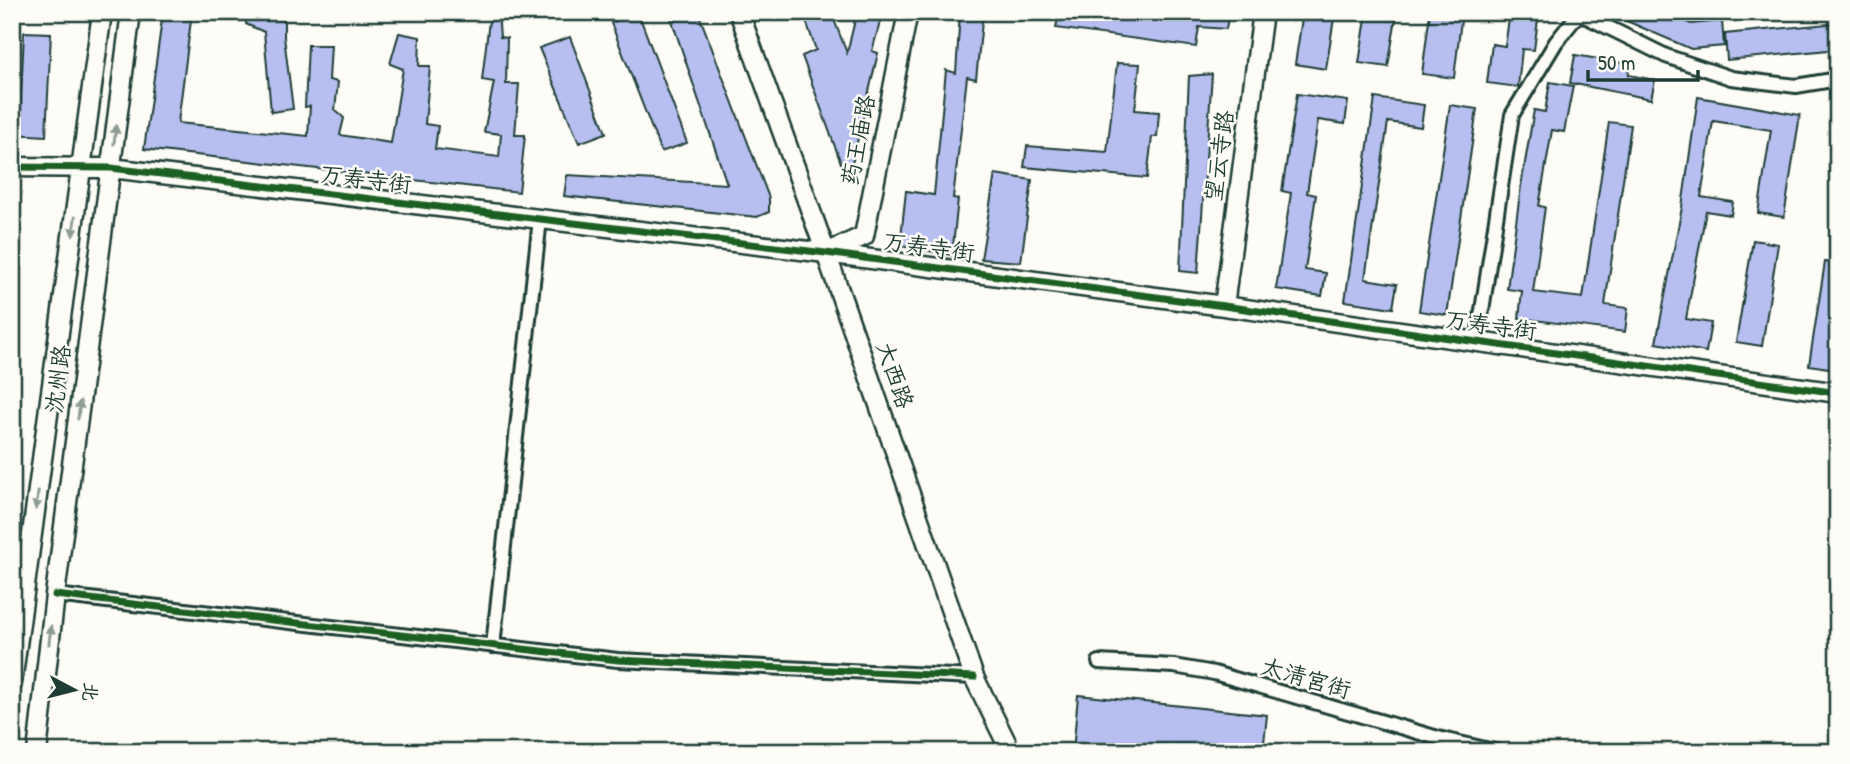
<svg xmlns="http://www.w3.org/2000/svg" width="1850" height="764" font-family="'Patrick Hand','LXGW WenKai TC',sans-serif">
  <style>
    .building { fill: #b6bff0; stroke: #1f3d34; stroke-width: 2 }
    .lines { fill: none; stroke-linecap: round; stroke-linejoin: round }
    .street-casing { stroke: #1f3d34; stroke-width: 18 }
    .secondary-casing { stroke: #1f3d34; stroke-width: 23 }
    .street { stroke: #fdfcf7; stroke-width: 12 }
    .secondary { stroke: #fdfcf7; stroke-width: 18 }
    .cycleway-casing { stroke: #fdfcf7; stroke-width: 11 }
    .cycleway { stroke: #1b5e20; stroke-width: 7 }
    .oneway { fill: #8e9c96 }
    .labels { text-anchor: middle; stroke-width: 5; stroke-linejoin: round; paint-order: stroke }
    .street-label { font-size: 23px; fill: #1f3d34; stroke: #fdfcf7 }
  </style>
  <rect width="100%" height="100%" fill="#fdfcf7"/>
  <filter id="ink" filterUnits="userSpaceOnUse"><feTurbulence type="fractalNoise" baseFrequency=".0143" numOctaves="2"/><feDisplacementMap in="SourceGraphic" scale="14" xChannelSelector="R" yChannelSelector="G"/><feConvolveMatrix kernelMatrix="1 2 1 2 8 2 1 2 1" color-interpolation-filters="sRGB"/></filter>
  <g filter="url(#ink)">
    <path class="building" d="M163,12H192L178,123L308,136L310,106L305,107L308,45H331L329,80L338,82L335,110L344,118L340,135L391,143L403,69L390,64L399,33L420,37L419,66H430L425,124L438,126L435,149L499,157L501,134L484,132L494,82L482,80L490,12H498L500,37L507,38L506,84H519L515,135H525L519,192L144,149Z
      M247,12H284V37L293,109L271,112L264,32L246,24Z
      M638,12L687,143L661,152L611,23Z
      M669,12H698L769,198V212L757,217L564,196L567,175L727,184Z
      M803,12H831L847,53L857,12H883L872,51L878,53L851,168L842,166L802,56L816,50Z
      M960,12H983L976,79L967,77L953,198L958,199L952,255L900,246L906,191L934,195L946,70L956,73Z
      M1059,12H1174L1201,14V12H1229L1226,29L1199,27L1196,47L1056,28Z
      M1303,12H1335L1326,69L1295,64Z
      M1367,12H1397L1388,67L1359,63Z
      M1430,12H1462L1454,78L1422,74Z
      M1510,12H1539L1534,50L1522,49L1518,87L1487,83L1492,44L1505,46Z
      M1606,12H1664L1691,24L1722,21L1724,46L1691,49Z
      M1838,23V49L1727,60L1725,34Z
      M24,32L51,33L46,136L12,134V116L20,117Z
      M570,37L606,133L579,143L539,48Z
      M1575,55L1628,64L1629,75L1655,80L1651,99L1570,83Z
      M1117,63L1140,64L1135,110L1159,112L1157,137H1152L1147,178L1024,167L1027,146L1107,152Z
      M1212,74L1198,273L1180,271L1189,76Z
      M1550,82L1573,86L1564,132L1552,130L1539,206L1545,207L1533,292L1583,298L1609,122L1631,125L1605,305L1628,308L1625,332L1519,318L1522,291L1507,289L1521,186L1534,110L1545,112Z
      M1297,94L1348,101L1345,124L1318,120L1307,193L1316,195L1305,270L1326,273L1322,296L1276,289L1291,193L1282,191Z
      M1698,97L1800,115L1784,217L1758,213L1771,130L1713,121L1701,197L1733,202L1731,215L1706,211L1686,319L1711,323L1706,352L1656,343L1682,207Z
      M1375,98L1424,105L1421,127L1388,122L1365,279L1397,284L1393,308L1345,301Z
      M1450,105L1477,109L1447,315L1419,311Z
      M995,174L1032,180L1021,262L981,259Z
      M1753,240L1778,244L1762,346L1736,342Z
      M1825,262L1838,264V350L1835,369L1809,365Z
      M1078,695L1267,715L1263,752H1073Z"/>
    <g class="lines">
      <defs>
        <path id="street" d="M1579,13L1666,56L1731,78L1796,86L1838,79
          M1477,343L1512,115L1556,42L1580,12
          M55,595L618,660L974,677
          M493,646L540,219
          M1099,662L1174,666L1214,673L1438,738L1498,752"/>
        <path id="secondary" d="M739,12L826,253L974,677L1011,752
          M12,167L111,168L826,253L1224,306L1838,393
          M826,253L864,236L908,12
          M1224,306L1263,12
          M12,683L102,12
          M37,752L55,595L131,12"/>
      </defs>
      <use href="#street" class="street-casing"/>
      <use href="#secondary" class="secondary-casing"/>
      <use href="#street" class="street"/>
      <use href="#secondary" class="secondary"/>
      <defs>
        <path id="cycleway" d="M12,167L111,168L826,253L1224,306L1838,393
          M55,595L618,660L974,677"/>
      </defs>
      <use href="#cycleway" class="cycleway-casing"/>
      <use href="#cycleway" class="cycleway"/>
    </g>
    <defs><path id="oneway-solid" d="M-6-.8H1V-3.2L6.5 0L1 3.2V.8H-6Z" transform="scale(1.75)"/></defs>
    <g class="oneway">
      <use href="#oneway-solid" transform="translate(115 135) rotate(-83)"/>
      <use href="#oneway-solid" transform="translate(74 226) rotate(98)"/>
      <use href="#oneway-solid" transform="translate(79 410) rotate(-83)"/>
      <use href="#oneway-solid" transform="translate(37 500) rotate(98)"/>
      <use href="#oneway-solid" transform="translate(50 635) rotate(-83)"/>
    </g>
  </g>
  <g class="labels">
    <g class="street-label">
      <text transform="translate(858 140) rotate(-79)" y="8">药王庙路</text>
      <text transform="translate(1219 156) rotate(-82)" y="8">望云寺路</text>
      <text transform="translate(366 179) rotate(7)" y="8">万寿寺街</text>
      <text transform="translate(929 247) rotate(8)" y="8">万寿寺街</text>
      <text transform="translate(1491 325) rotate(8)" y="8">万寿寺街</text>
      <text transform="translate(895 375) rotate(71)" y="8">大西路</text>
      <text transform="translate(58 379) rotate(-83)" y="8">沈州路</text>
      <text transform="translate(1306 678) rotate(16)" y="8">太清宫街</text>
    </g>
  </g>
  <rect width="1850" height="764" fill="none" stroke="#fdfcf7" stroke-width="42"/>
  <rect x="21" y="21" width="1808" height="722" fill="none" stroke="#1f3d34" stroke-width="2.5" filter="url(#ink)"/>
  <g transform="translate(74 690) rotate(97)" stroke="#fdfcf7" stroke-width="5" paint-order="stroke">
  <path d="M0-5L12 26L0 18L-12 26Z" fill="#1f3d34"/>
  <text y="-10" font-size="19" font-weight="bold" text-anchor="middle" fill="#1f3d34">北</text>
  </g>
  <path d="M1588 70v10h110v-10" fill="none" stroke="#1f3d34" stroke-width="3.5"/>
  <text x="1598" y="70" font-size="21" fill="#1f3d34" stroke="#fdfcf7" stroke-width="5" paint-order="stroke">50 m</text>
</svg>
